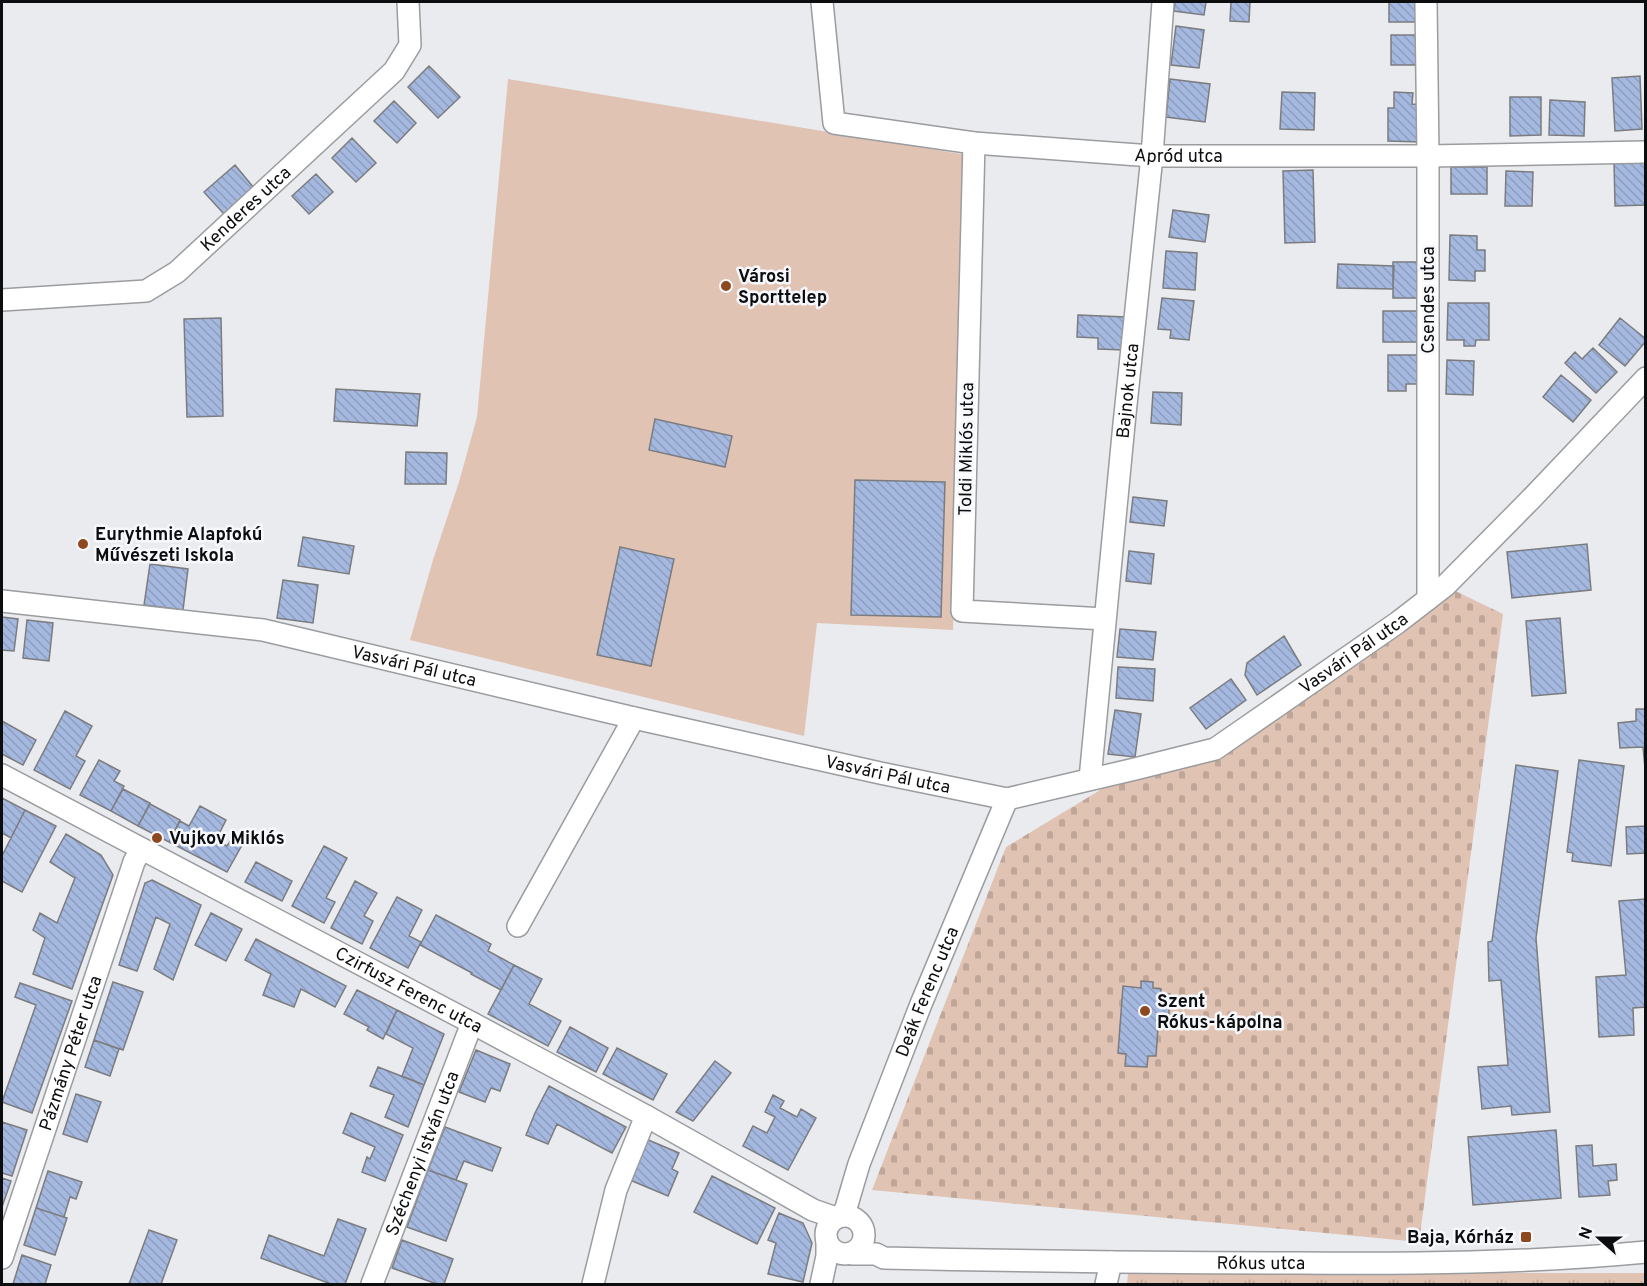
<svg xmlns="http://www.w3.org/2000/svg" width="1647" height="1286" font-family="Overpass,sans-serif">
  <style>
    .cemetery { fill: url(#cemetery-stones) }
    .park { fill: url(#park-tufts) }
    .pitch { fill: #e1c3b3 }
    .building { fill: url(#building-back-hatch); stroke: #7b7c7f; stroke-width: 1.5 }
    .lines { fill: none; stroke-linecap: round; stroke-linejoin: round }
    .minor-casing { stroke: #9a9c9f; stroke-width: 24 }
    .minor { stroke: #fff; stroke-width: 21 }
    .poi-dot { fill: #8d481f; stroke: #f7f8fc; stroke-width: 2 }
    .labels { text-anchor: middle; stroke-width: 5; stroke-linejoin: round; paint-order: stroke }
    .street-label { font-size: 18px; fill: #0c0d0e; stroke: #f7f8fc }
    .poi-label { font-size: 18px; font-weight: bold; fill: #0c0d0e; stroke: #f7f8fc; text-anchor: start }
  </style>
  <defs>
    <pattern id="cemetery-stones" width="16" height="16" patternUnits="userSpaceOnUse" patternTransform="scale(1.5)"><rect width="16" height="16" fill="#e1c3b3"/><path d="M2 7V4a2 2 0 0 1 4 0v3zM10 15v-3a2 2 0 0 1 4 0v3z" fill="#c0a699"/></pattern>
    <pattern id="park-tufts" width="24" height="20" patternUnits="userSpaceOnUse" patternTransform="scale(1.5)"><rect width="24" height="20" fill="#e1c3b3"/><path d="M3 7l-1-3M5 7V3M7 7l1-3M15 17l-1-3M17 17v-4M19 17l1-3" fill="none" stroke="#c0a699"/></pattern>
    <pattern id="building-back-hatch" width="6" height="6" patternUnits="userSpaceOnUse" patternTransform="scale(1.5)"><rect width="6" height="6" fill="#a5b8df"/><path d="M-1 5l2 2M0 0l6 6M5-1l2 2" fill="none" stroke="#8d9dbe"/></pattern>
  </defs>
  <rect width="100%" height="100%" fill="#e9ebef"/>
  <path class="cemetery" d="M1445,586L1503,614L1419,1242L872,1190L1006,847L1135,769L1215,749Z"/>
  <path class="park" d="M1128,1273H1646L1645,1284H1127Z"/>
  <path class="pitch" d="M508,79L967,155L953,630L817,623L804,736L410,640L433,560L459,482L477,417Z"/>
  <path class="building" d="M1175,2H1206L1204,15L1174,11Z
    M1231,2H1250L1249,22L1230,21Z
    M1389,2H1418V22H1389Z
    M1176,26L1204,30L1199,68L1171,65Z
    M1391,35H1419L1418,65H1391Z
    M429,66L460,97L438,118L408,87Z
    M1640,76L1642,129L1615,131L1612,78Z
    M1170,79L1210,84L1205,122L1166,117Z
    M1282,92L1315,93L1314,130L1280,129Z
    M1394,92L1413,93L1412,104L1422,105L1421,142L1388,141V108H1394Z
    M1510,97H1541V135L1510,136Z
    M1550,100L1585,102L1584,136L1549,135Z
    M394,101L416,123L397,143L374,121Z
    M352,138L376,163L356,182L332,158Z
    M1646,161V205L1615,206L1614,162Z
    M235,165L254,188L224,214L204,192Z
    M1451,167H1487V194H1451Z
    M1313,170L1315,242L1285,243L1283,171Z
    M1506,171L1533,172L1532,206H1505Z
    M316,174L333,192L309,214L292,196Z
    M1173,210L1209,215L1205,242L1169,237Z
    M1450,235L1477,236V250H1485V271H1475V281L1449,280Z
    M1166,251L1197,253L1195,290L1163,288Z
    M1393,262H1421V298H1393Z
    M1338,264L1394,266L1393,289L1337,288Z
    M1162,298L1194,301L1189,340L1170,338L1171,330L1158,329Z
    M1448,303H1489V340H1476L1475,346H1464V340H1447Z
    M1383,311H1422L1421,342H1383Z
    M1078,315L1126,317L1124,350L1098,349V338L1077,337Z
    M221,318L223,416L187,417L184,319Z
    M1620,318L1646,339V341L1625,366L1599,345Z
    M1593,348L1617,372L1596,393L1565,363L1575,352L1582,359Z
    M1388,355H1421V384H1406V391H1388Z
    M1447,360L1474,361L1473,395L1446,394Z
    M1561,375L1591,400L1573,422L1543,397Z
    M336,389L420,394L417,426L334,421Z
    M1153,392L1182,393L1181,425L1151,423Z
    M655,419L732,436L725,467L649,450Z
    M406,452L447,453L446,484H405Z
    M855,480L945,482L941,617L851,615Z
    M1133,497L1167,501L1164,526L1130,522Z
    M303,537L354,546L349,574L298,566Z
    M1587,544L1591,590L1512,598L1507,552Z
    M620,547L674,559L651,666L597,655Z
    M1129,551L1154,554L1151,584L1126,581Z
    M150,564L188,569L183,610L144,605Z
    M283,580L318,585L313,623L277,618Z
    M2,617L18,619L14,651L2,650Z
    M1560,618L1566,693L1532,696L1526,621Z
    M27,620L53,623L49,661L23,658Z
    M1120,629L1156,632L1153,660L1117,657Z
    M1284,636L1301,665L1257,695L1245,675L1247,663Z
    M1118,667L1155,669L1153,701L1116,698Z
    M1231,679L1246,700L1206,729L1190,708Z
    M1636,709H1646V779L1643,747L1620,748L1618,723L1636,721Z
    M1115,710L1141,714L1135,757L1108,754Z
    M65,711L92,726L76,756L85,761L70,789L34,770Z
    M2,721L36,740L23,765L2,754Z
    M99,760L120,771L114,781L124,786L111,811L80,795Z
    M1579,760L1624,766L1611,866L1572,861L1573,853L1567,852Z
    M1516,765L1558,771L1536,938L1550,1112L1512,1115L1511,1106L1482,1109L1478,1067L1508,1065L1501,980L1489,981L1488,942L1492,941Z
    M123,789L150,803L138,826L111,811Z
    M2,798L25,810L11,838L2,833Z
    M150,804L180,820L169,842L138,826Z
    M200,806L226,820L216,840L227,846L231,840L242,845L227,872L169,842L180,821L189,826Z
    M25,810L56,826L22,892L2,881V856Z
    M1646,826V853L1627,854L1626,827Z
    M66,834L101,855L113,875L72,989L33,974L45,938L33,930L40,913L57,923L75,878L50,862Z
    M324,846L347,858L326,898L335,902L324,923L292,906Z
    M256,862L292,881L282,901L245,882Z
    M152,880L201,905L173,980L154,969L170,924L156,917L137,971L119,965L145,883Z
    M355,881L377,893L364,916L373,921L362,944L331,928Z
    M397,897L422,910L409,936L421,942L408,968L370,948Z
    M1646,899V1007L1633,1008L1634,1035L1599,1037L1596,977L1626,975L1619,901Z
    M211,913L242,929L226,961L195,945Z
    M436,915L491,944L488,951L514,965L501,990L471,974L472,973L420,945Z
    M256,939L346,986L335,1007L301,989L294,1007L263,995L271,974L245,960Z
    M514,965L542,979L529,1004L561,1021L548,1046L488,1014Z
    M1141,981L1153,982V988L1161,989V994H1170L1168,1028L1158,1027L1156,1056H1148L1147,1067L1125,1066L1126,1054L1118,1053L1123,986L1141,988Z
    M113,982L143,992L123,1050L94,1040Z
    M20,983L72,1001L32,1113L2,1102L36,1005L15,997Z
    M357,990L397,1010L383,1039L367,1030L369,1027L344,1014Z
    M397,1010L444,1034L424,1085L402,1076L413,1048L386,1034Z
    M570,1027L608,1048L596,1072L557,1052Z
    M94,1040L119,1049L110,1076L85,1067Z
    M617,1048L667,1074L653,1100L603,1074Z
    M476,1050L510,1064L500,1091L491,1088L485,1102L459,1092Z
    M715,1061L731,1073L693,1121L676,1112Z
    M378,1067L424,1085L408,1127L385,1117L394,1095L370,1086Z
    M549,1086L626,1127L612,1153L557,1124L548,1144L526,1135L535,1113Z
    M76,1094L101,1102L87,1142L63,1134Z
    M773,1095L784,1101L780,1108L797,1117L801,1109L816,1118L788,1170L743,1146L753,1126L767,1133L775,1117L765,1112Z
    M351,1113L403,1135L385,1181L362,1172L367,1157L370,1159L375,1147L343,1133Z
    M2,1122L27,1130L12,1176L2,1173Z
    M445,1127L501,1148L492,1171L464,1161L456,1180L428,1170Z
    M1556,1130L1561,1198L1473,1205L1468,1137Z
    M646,1139L679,1153L672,1169L678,1172L668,1196L630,1180Z
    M1592,1145L1593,1166L1616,1164L1617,1180L1608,1181L1610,1195L1579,1197L1576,1146Z
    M428,1170L467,1184L446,1241L407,1227Z
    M48,1171L82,1182L76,1199L70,1197L64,1217L36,1208Z
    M712,1176L775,1208L757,1244L694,1212Z
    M2,1178L11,1181L2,1207Z
    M36,1208L67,1218L55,1255L24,1245Z
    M779,1213L803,1223L812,1243L803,1282L768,1274L776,1243L768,1240Z
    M338,1219L366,1229L345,1284H331L261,1258L269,1235L324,1256Z
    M149,1230L177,1240L161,1284H129Z
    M402,1240L453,1259L444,1284H437L392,1268Z
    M22,1255L51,1265L45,1284H13Z"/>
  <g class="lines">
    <defs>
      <g id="minor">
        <path id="s1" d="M822,2L834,123L974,143L1152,156H1428L1646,152"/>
        <path d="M1426,2L1428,156V599"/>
        <path d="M974,143L962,611L1105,619"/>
        <path id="s2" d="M2,300L146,291L177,272L394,71L410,45L408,2"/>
        <path id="s3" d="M2,601L263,630L634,718L880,773L1007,799L1135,769L1215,749L1397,623L1445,586L1531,499L1646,378"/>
        <path id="s4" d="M2,775L472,1023L646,1116L813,1210L836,1218"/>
        <path id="s5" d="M1090,779L1124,424L1152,156L1163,2"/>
        <path d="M518,926L634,718"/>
        <circle cx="845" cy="1235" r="19"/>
        <path id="s6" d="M842,1216L846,1208L859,1164L921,1004L1007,799"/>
        <path id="s7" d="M852,1254H876L884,1258C1021,1261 1159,1263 1297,1263C1413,1264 1530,1263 1646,1252"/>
        <path id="s8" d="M2,1258L134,862L141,849"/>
        <path id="s9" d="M372,1284L472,1023"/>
        <path d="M593,1284L616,1190L646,1116"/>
        <path d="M821,1284L827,1256V1241"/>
        <path d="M1106,1284L1111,1262"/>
      </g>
    </defs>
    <use href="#minor" class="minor-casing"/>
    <use href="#minor" class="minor"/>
  </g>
  <g class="poi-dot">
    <circle cx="726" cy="286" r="6"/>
    <circle cx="83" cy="544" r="6"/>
    <circle cx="157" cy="838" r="6"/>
    <circle cx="1145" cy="1011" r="6"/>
    <rect x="1520" y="1231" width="12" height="12" rx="3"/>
  </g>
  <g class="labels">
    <g class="street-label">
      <text dy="6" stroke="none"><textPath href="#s1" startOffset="468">Apród utca</textPath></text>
      <text dy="6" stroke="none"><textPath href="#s2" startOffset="274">Kenderes utca</textPath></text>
      <text transform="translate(1428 300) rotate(-90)" y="6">Csendes utca</text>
      <text dy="6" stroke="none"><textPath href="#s5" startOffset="390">Bajnok utca</textPath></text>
      <text transform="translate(966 449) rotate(-89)" y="6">Toldi Miklós utca</text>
      <text dy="6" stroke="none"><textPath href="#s3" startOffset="1408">Vasvári Pál utca</textPath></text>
      <text dy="6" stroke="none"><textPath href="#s3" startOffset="418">Vasvári Pál utca</textPath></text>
      <text dy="6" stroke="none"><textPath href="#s3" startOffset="904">Vasvári Pál utca</textPath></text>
      <text dy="6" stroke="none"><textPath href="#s4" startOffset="460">Czirfusz Ferenc utca</textPath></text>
      <text dy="6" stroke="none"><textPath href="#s6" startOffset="240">Deák Ferenc utca</textPath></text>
      <text dy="6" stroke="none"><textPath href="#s8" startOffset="216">Pázmány Péter utca</textPath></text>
      <text dy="6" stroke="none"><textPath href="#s9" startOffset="140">Széchenyi István utca</textPath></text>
      <text dy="6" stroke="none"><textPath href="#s7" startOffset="410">Rókus utca</textPath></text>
    </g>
    <g class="poi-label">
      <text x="738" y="282">Városi<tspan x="738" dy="21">Sporttelep</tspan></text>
      <text x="95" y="540">Eurythmie Alapfokú<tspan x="95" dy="21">Művészeti Iskola</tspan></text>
      <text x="169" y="844">Vujkov Miklós</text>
      <text x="1157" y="1007">Szent<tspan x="1157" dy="21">Rókus-kápolna</tspan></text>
      <text x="1514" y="1243" text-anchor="end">Baja, Kórház</text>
    </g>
  </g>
  <rect width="1647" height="1286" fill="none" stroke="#0c0d0e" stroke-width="6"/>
  <g transform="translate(1599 1238) rotate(291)" stroke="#f7f8fc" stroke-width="4.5" paint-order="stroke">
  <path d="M0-4.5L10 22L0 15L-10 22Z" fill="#0c0d0e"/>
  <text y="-9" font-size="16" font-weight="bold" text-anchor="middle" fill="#0c0d0e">N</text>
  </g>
</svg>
